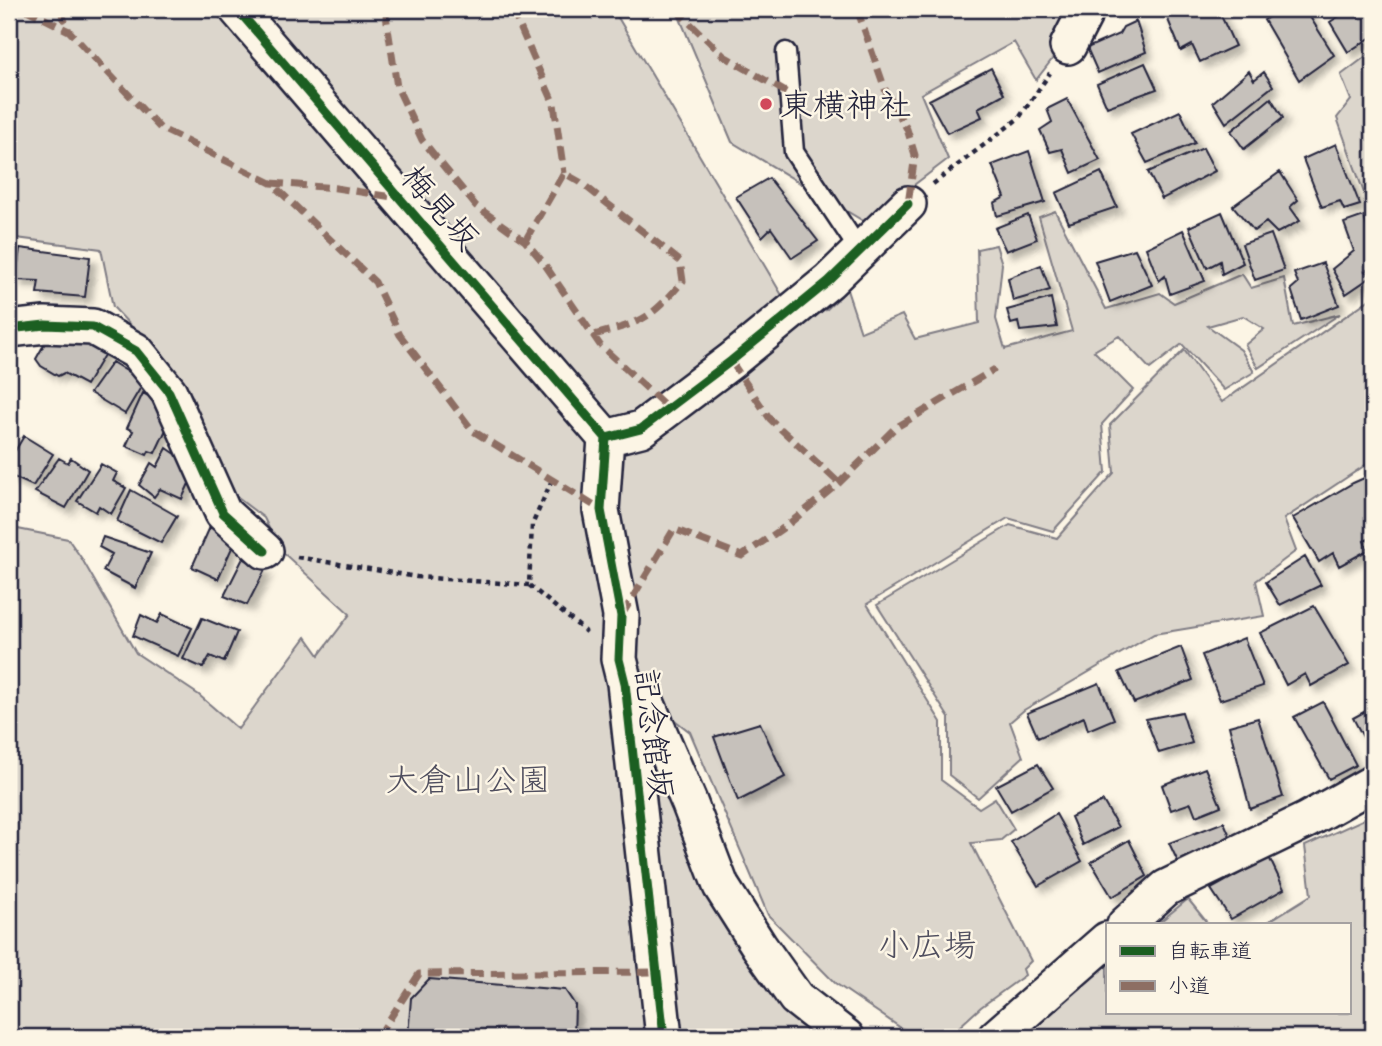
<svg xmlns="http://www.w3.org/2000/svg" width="1382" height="1046" font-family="Caveat,'Klee One',sans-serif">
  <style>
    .green { fill: #dcd6cc; stroke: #7f7c84; stroke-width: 2 }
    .building { fill: #c6c1bb; stroke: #22223b; stroke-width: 2; filter: url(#shadow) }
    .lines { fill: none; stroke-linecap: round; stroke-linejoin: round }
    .lane-casing { stroke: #22223b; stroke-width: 23 }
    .street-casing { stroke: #22223b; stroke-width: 40 }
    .path { stroke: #22223b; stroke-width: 4.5; stroke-dasharray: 5 5; stroke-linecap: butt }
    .lane { stroke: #fcf5e5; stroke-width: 18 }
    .street { stroke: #fcf5e5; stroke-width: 35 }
    .quiet { stroke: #8d6e63; stroke-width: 7; stroke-dasharray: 14 7; stroke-linecap: butt }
    .cycleway-casing { stroke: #fcf5e5; stroke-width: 13 }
    .cycleway { stroke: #1b5e20; stroke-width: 9 }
    .poi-dot { fill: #d1495b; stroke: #fcf5e5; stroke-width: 2.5 }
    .labels { text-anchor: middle; stroke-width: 5; stroke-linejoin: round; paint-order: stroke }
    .poi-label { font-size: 33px; fill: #22223b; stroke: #fcf5e5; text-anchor: start }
    .street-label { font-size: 33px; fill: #22223b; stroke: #fcf5e5 }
    .park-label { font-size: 33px; fill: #504f5f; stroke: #fcf5e5 }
  </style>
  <defs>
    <filter id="shadow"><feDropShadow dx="6" dy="6" stdDeviation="3.5" flood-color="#0004"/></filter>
  </defs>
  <rect width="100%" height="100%" fill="#fcf5e5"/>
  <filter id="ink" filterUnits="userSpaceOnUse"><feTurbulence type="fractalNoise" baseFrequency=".0143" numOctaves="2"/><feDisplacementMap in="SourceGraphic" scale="14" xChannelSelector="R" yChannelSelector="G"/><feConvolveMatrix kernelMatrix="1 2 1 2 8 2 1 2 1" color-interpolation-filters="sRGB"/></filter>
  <g filter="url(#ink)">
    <path class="green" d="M9,9H249L379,204L599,443L822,302L826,310L847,290L861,332L902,315L915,339L979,323L977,249L996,245L1002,264L996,319L1005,349L1072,331L1039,217L1055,211L1106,309L1160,293L1174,303L1242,274L1251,288L1284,278L1293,326L1340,314L1258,368L1245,345L1264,329L1243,316L1208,326L1241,350L1254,372L1224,390L1182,344L1150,369L1119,336L1094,351L1133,390L1102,424L1106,472L1053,531L1008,518L867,604L941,722V780L979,808L995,798L1014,829L1001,840L971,843L1031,961L1023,969L1025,975L981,1007L948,1037H925L901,1028L835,983L768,915L690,732L668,715L658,744L802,990L857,1037H9V518L18,529L68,539L82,559L136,653L199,695L238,729L306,637L319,655L350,614L279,549L264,518L217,482L196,432L192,396L172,369L113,307L101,249L9,237Z
      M255,9H613L786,302L641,421L601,415Z
      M676,9H1079L1071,35L1036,80L1014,42L921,94L948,159L885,207L884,204L865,222L732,142Z
      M1373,51V218L1337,118L1351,100L1341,75Z
      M1373,297V460L1284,519L1296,551L1256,581L1264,616L1154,634L1024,710L1010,722L1023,757L978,798L949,775V718L877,605L1010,525L1057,538L1114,473L1110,425L1184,350L1222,402Z
      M1373,815V1037H1021L1107,965V1013H1349V925H1263L1311,895L1305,846Z
      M1188,899L1209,925H1156Z"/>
    <path class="building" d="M1167,9H1218L1235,46L1200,62L1192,45L1181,51L1164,10Z
      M1281,9H1305L1334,55L1299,80L1264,20Z
      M1350,9H1373V36L1348,52L1330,22Z
      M1136,21L1146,52L1098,73L1087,48L1119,34L1123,27Z
      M1145,63L1157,89L1107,107L1097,84Z
      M991,68L1004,94L978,108L982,117L947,133L929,100Z
      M1249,71L1254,80L1264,72L1273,86L1226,123L1213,102Z
      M1271,98L1283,118L1244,149L1231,131Z
      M1067,99L1100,160L1072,173L1062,149L1050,152L1040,130L1052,122L1047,109Z
      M1180,111L1195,143L1147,163L1131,134Z
      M1336,144L1360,205L1344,210L1340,201L1322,207L1303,159Z
      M1203,148L1215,171L1162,199L1148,172Z
      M1029,151L1045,202L997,216L994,203L1005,197L992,165Z
      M1101,172L1117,207L1069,223L1056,193Z
      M1280,172L1298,200L1290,207L1300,221L1277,233L1266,222L1254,231L1233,206Z
      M769,178L818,241L792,258L771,228L762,237L736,197Z
      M1222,212L1243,263L1222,274L1220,261L1207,268L1189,227Z
      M1028,215L1037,239L1006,251L995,228Z
      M1364,216L1373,250V267L1365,271L1371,277L1346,294L1332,269L1354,251L1344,223Z
      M1183,230L1205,281L1170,294L1165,276L1159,281L1146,248Z
      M1271,234L1284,270L1255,280L1242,244Z
      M20,248L90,257L85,297L37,293L39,281L16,280Z
      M1135,249L1152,285L1110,302L1095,261Z
      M1323,263L1339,305L1301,320L1291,289L1298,283L1294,273Z
      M1041,265L1050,290L1013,301L1008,278Z
      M1051,298L1057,327L1020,331L1018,322L1011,324L1007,310Z
      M50,334L77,335L107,350L86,385L64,373L58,376L41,366L36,359Z
      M112,362L144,382L125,414L90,393Z
      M143,393L163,404L159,413L171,419L155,453L149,451L147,455L126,446L133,431L127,428Z
      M24,436L53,454L33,486L9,475V461Z
      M167,448L196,468L182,499L160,489L154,497L139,485L151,463L157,467Z
      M59,458L68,463L71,458L88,470L66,508L35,492Z
      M101,464L117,473L113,481L126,488L111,514L99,506L96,512L77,501Z
      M1373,474V537L1364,541L1368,550L1339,566L1333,553L1319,562L1293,518L1353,483Z
      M131,490L177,516L161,543L117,521Z
      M210,527L235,541L218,579L192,567Z
      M103,537L151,553L135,588L103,571L112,554L99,547Z
      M1305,557L1321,585L1280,605L1266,582Z
      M243,558L265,570L247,605L224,596Z
      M1314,606L1349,665L1311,686L1305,674L1286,685L1260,633Z
      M162,614L192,628L178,656L133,636L141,615L157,623Z
      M202,618L237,632L224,662L210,656L203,668L183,659Z
      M1244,638L1263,686L1220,700L1202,655Z
      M1181,647L1193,680L1134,703L1119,672Z
      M1099,683L1114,719L1088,730L1084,717L1038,738L1027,713Z
      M1323,702L1356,765L1329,779L1294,717Z
      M1373,707V756L1353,718Z
      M1182,712L1192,743L1159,753L1146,719Z
      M1258,718L1283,797L1250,809L1229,726Z
      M760,723L785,777L738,801L714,737Z
      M1038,764L1053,788L1011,811L996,786Z
      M1205,768L1221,806L1196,816L1191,803L1171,810L1162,785Z
      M1103,801L1118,827L1083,845L1071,817Z
      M1056,814L1082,861L1038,886L1011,842Z
      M1224,822L1230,836L1179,864L1169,843Z
      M1129,840L1147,876L1112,897L1091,862Z
      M1269,857L1284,889L1231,919L1211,889Z
      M429,979L565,990L575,1005L574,1037H408L411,998Z"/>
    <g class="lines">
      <defs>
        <path id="lane" d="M786,52L794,152L860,251"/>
        <path id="street" d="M237,9L606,438
          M1068,46L1087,9
          M9,329L45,325L93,327L136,351L169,392L223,513L265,551
          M606,438L601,510L621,616L619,659L625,683L664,1037
          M606,438L641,429L731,361L829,281L908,204
          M625,683L646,702L689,802L721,886L759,946L796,998L846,1037
          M1125,925L1166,888L1307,820L1373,783
          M996,1037L1107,940"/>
      </defs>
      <use href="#lane" class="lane-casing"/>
      <use href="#street" class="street-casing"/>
      <path class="path" d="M933,184L1019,118L1050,73
        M552,480L532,525L529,585L586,632
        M297,557L417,577L529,585"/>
      <use href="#lane" class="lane"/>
      <use href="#street" class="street"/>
      <path class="quiet" d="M25,9L69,31L160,128L271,183L375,282L400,335L473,431L601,510
        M60,9L69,31
        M385,9L397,87L422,140L476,206L525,241L543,262L600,345L668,408
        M512,9L554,104L564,173
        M675,9L724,56L789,94
        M857,9L886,92L907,129L915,155L908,204
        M271,183L336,188L398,198
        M525,241L564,173L580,182L680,261L683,281C650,320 642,322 594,335
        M731,361L770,419L839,483
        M622,615L674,529L742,556L786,526L839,483L895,428L995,369
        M378,1037L419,974L656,972"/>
      <defs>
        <path id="cycleway" d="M237,9L606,438
          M9,329L45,325L93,327L136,351L169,392L223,513L265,551
          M606,438L601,510L621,616L619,659L625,683L664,1037
          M606,438L641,429L731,361L829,281L908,204"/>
      </defs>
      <use href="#cycleway" class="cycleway-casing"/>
      <use href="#cycleway" class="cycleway"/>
    </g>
  </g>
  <circle class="poi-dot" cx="766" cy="104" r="7"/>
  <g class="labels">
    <g class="poi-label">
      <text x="780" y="116">東横神社</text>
    </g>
    <g class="street-label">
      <text transform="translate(441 207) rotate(49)" y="12">梅見坂</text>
      <text transform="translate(655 734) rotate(83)" y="12">記念館坂</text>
    </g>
    <g class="park-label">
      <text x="468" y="791">大倉山公園</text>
      <text x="927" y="956">小広場</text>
    </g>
  </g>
  <rect width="1382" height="1046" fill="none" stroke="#fcf5e5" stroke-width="35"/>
  <rect x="18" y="18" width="1347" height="1011" fill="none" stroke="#22223b" stroke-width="2.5" filter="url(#ink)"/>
  <rect x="1106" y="923" width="245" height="91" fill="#fcf5e5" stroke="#a5a1a1" stroke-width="2"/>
  <rect x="1120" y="946" width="35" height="10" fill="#1b5e20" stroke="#a5a1a1" stroke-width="2"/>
  <text x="1168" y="958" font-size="21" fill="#22223b">自転車道</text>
  <rect x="1120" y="981" width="35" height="10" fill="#8d6e63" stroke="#a5a1a1" stroke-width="2"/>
  <text x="1168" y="993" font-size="21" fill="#22223b">小道</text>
</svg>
